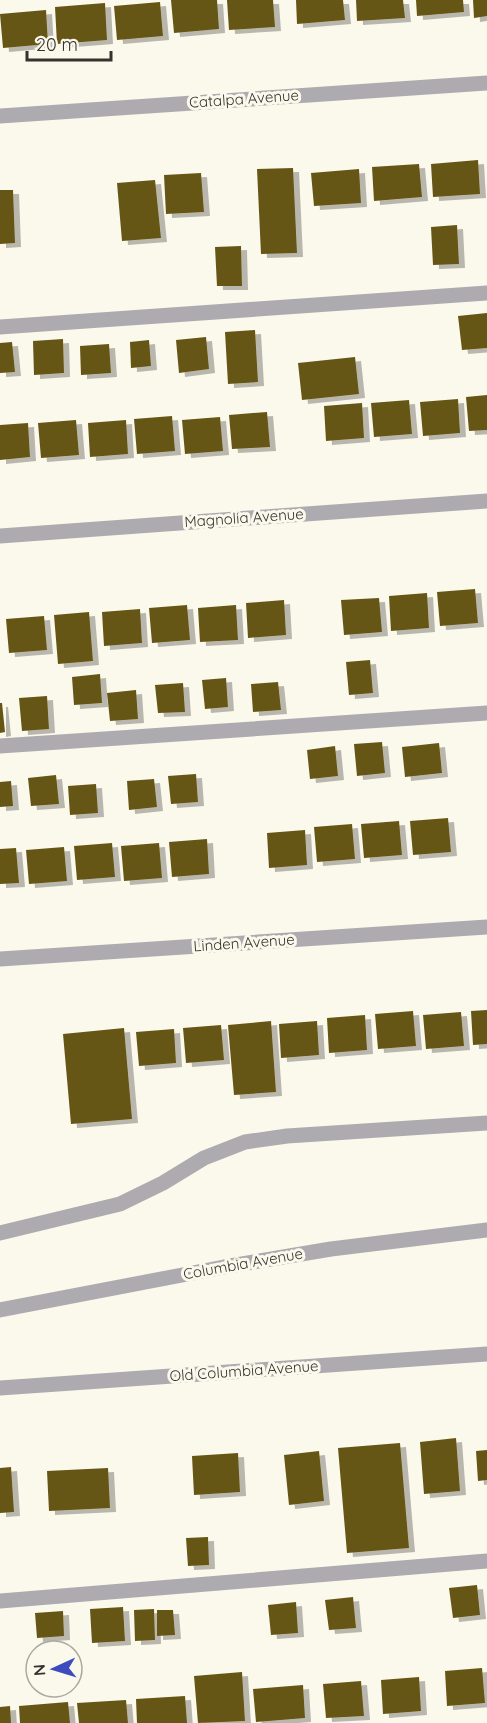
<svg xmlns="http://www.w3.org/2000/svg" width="487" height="1723" font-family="Quicksand,sans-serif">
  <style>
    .building { fill: #665616; filter: url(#shadow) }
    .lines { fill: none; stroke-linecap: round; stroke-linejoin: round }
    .minor { stroke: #adabb0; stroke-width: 15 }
    .labels { text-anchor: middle; stroke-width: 6; stroke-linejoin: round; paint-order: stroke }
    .street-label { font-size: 15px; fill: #35332f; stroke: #fbf8ec }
  </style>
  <defs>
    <filter id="shadow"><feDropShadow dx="6" dy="4" stdDeviation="0" flood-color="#0004"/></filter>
  </defs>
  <rect width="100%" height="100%" fill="#fbf8ec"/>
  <path class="building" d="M171,0H217L219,29L174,33Z
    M227,0H273L275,27L229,30Z
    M296,0H343L345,20L297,24Z
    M356,0H403L405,18L357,21Z
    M416,0H463L464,12L417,16Z
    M473,0H487V16L474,18Z
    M160,2L163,36L117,40L114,6Z
    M105,3L107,40L57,44L55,7Z
    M46,10L48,44L3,48L0,14Z
    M478,160L480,194L433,197L431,164Z
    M419,164L422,197L374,201L372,167Z
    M293,168L297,253L261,254L257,169Z
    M359,169L361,203L314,206L311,173Z
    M201,173L204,212L166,214L164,175Z
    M155,180L161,238L122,241L117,183Z
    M0,190H13L15,243L0,244Z
    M457,225L459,264L433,265L431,227Z
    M241,246L242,286H217L215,247Z
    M487,313V348L462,350L458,316Z
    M255,330L258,382L228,384L225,332Z
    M206,337L209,369L179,373L176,340Z
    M63,339L64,373L34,375L33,341Z
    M149,340L151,366L131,368L130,342Z
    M12,342L15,372L0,373V343Z
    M109,344L111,373L81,375L80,346Z
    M355,357L359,394L302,400L298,363Z
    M487,395V430L469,431L466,397Z
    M458,399L460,433L423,436L420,402Z
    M409,400L412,434L374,437L371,403Z
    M362,403L364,438L326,441L324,406Z
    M267,412L270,447L232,449L229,415Z
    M172,416L175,451L137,454L134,419Z
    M220,417L223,451L185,454L182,420Z
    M76,420L79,455L41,458L38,423Z
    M126,420L128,454L90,457L88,423Z
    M28,423L30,457L0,460V425Z
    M475,589L478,623L440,626L437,592Z
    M427,593L429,628L391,631L389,596Z
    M379,598L382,632L344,635L341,600Z
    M284,600L286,635L248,638L246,603Z
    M187,605L190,640L152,643L149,608Z
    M236,605L238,640L200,642L198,608Z
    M140,609L142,643L104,646L102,612Z
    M89,612L93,661L58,664L54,615Z
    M44,616L47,650L9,653L6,619Z
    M370,660L373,693L349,695L346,662Z
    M100,674L102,703L74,705L72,677Z
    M226,678L228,707L205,709L202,680Z
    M278,682L281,710L253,712L251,684Z
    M183,683L185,712L158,713L155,685Z
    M136,690L138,719L110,721L107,693Z
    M47,696L49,729L22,731L19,698Z
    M0,703H2L5,732L0,733Z
    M382,742L385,773L357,776L354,744Z
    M439,743L442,773L405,777L402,747Z
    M335,746L338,776L310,779L307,750Z
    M196,774L198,802L171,804L168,776Z
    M56,775L59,804L31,806L28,778Z
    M154,779L157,807L129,810L127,781Z
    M11,781L13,806L0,807V782Z
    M96,784L98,813L70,815L68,786Z
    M448,818L451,852L413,855L410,821Z
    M399,821L402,855L364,858L361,824Z
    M352,824L355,859L317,862L314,827Z
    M305,830L307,865L269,868L267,833Z
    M207,839L209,874L172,877L169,842Z
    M112,843L115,877L77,880L74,846Z
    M159,843L162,878L124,881L121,846Z
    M64,847L67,881L29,884L26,850Z
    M16,848L19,883L0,884V849Z
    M487,1010V1044L473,1045L471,1011Z
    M413,1011L416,1046L378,1049L375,1014Z
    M461,1012L464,1046L426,1049L423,1015Z
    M365,1015L367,1050L329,1053L327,1018Z
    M271,1021L276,1092L234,1095L228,1025Z
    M317,1021L319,1055L281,1058L279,1024Z
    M221,1025L224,1060L186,1063L183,1028Z
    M124,1028L132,1119L71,1124L63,1034Z
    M174,1029L176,1063L139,1066L136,1032Z
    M456,1438L460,1491L424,1494L420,1442Z
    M400,1443L409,1548L347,1553L338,1448Z
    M487,1450V1480L478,1481L476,1451Z
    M319,1451L324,1501L289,1505L284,1455Z
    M238,1453L240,1492L194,1495L192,1456Z
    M11,1467L14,1512L0,1513V1468Z
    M108,1468L110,1508L49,1511L47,1471Z
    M208,1537L209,1565L188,1566L186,1538Z
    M477,1585L480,1615L453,1618L449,1588Z
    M353,1597L356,1628L329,1630L325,1600Z
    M296,1602L298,1633L271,1635L268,1605Z
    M123,1607L125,1641L92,1643L90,1609Z
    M154,1609L155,1640L135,1641L134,1610Z
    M157,1610H173L175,1635L157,1636Z
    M63,1611L64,1636L37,1638L35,1613Z
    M482,1668L485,1703L447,1706L445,1671Z
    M242,1672L245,1721L198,1723L194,1676Z
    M419,1677L421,1711L383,1714L381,1680Z
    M361,1681L364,1716L326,1718L323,1684Z
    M303,1685L305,1718L256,1722L253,1689Z
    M185,1696L187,1723H137L136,1699Z
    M126,1700L128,1723H79L77,1703Z
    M68,1702L70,1723H20L19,1706Z
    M10,1706L11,1723H0V1707Z"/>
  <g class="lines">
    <path class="minor" d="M0,116L487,83
      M0,327L487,293
      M0,536L487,501
      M0,746L487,713
      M0,959L487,927
      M0,1233L120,1204L163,1183L204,1158L245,1142L287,1136L487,1123
      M0,1310L224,1267L331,1249L487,1230
      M0,1388L487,1354
      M0,1601L487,1561"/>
  </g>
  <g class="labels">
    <g class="street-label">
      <text transform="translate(244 99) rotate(-4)" y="5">Catalpa Avenue</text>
      <text transform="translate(244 518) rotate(-4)" y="5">Magnolia Avenue</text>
      <text transform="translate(244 943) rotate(-4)" y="5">Linden Avenue</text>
      <text transform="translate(243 1264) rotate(-10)" y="5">Columbia Avenue</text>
      <text transform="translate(244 1371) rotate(-4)" y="5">Old Columbia Avenue</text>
    </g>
  </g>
  <g transform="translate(54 1669) rotate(266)"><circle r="28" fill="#fbf8ec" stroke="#aca9a0" stroke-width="1.5"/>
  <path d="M0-4.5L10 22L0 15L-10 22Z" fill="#3e4bbf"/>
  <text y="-9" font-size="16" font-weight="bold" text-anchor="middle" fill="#35332f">N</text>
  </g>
  <path d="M27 51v9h84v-9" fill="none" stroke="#35332f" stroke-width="3"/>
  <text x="36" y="51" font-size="18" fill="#35332f" stroke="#fbf8ec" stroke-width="4.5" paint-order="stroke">20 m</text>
</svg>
